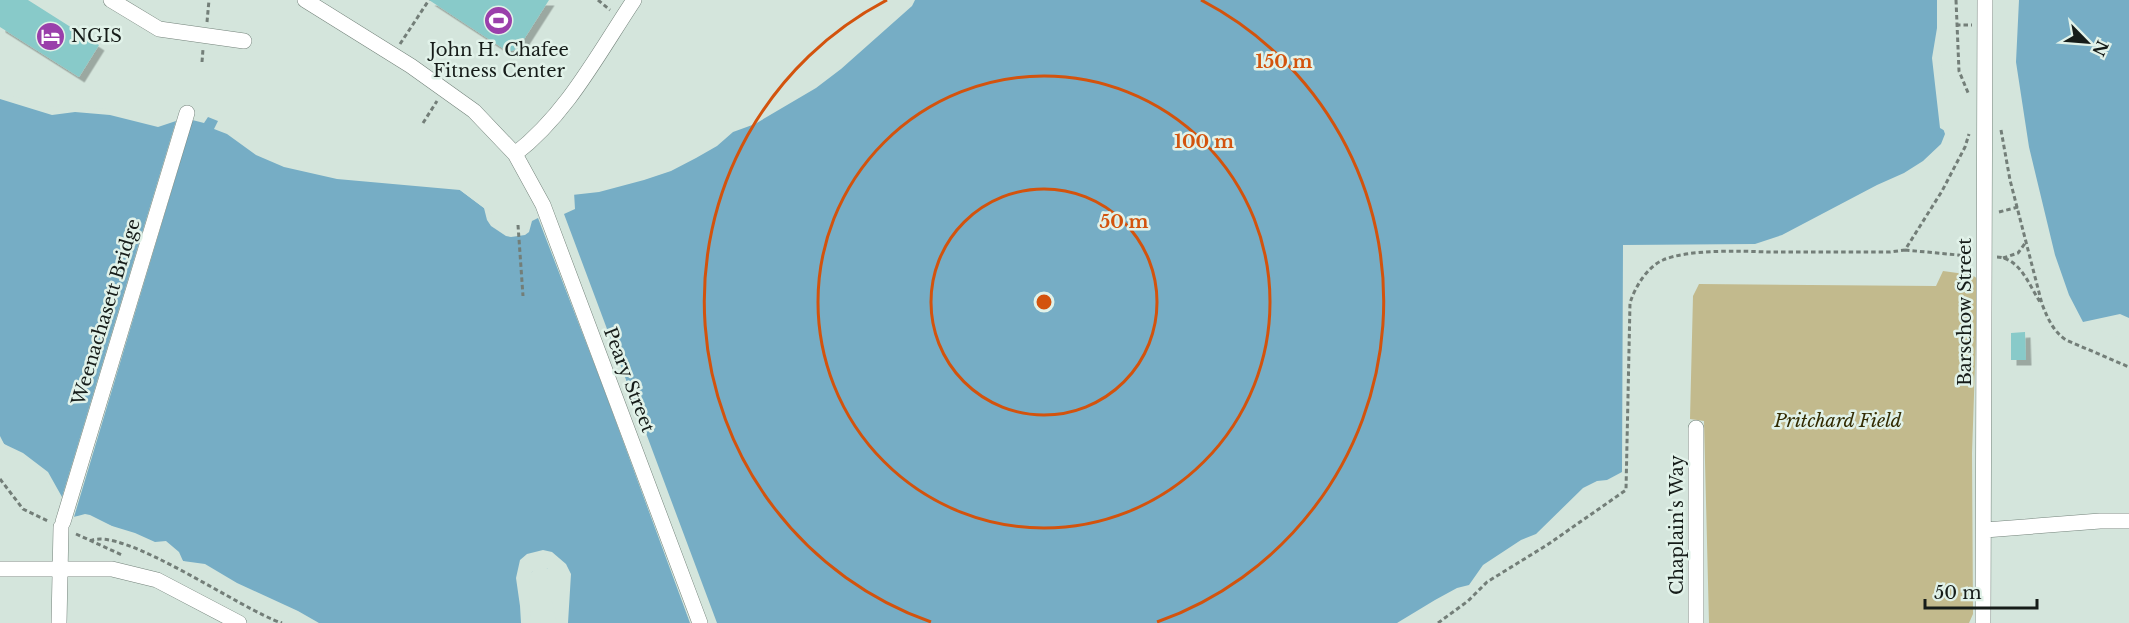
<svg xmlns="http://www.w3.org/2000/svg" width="2129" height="623" font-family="'Libre Baskerville',serif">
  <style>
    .green { fill: #c2ba8d }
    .water { fill: #76adc5 }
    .pier { fill: #d4e5dc }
    .building { fill: #88cac9; filter: url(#shadow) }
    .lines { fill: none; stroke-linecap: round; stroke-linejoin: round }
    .minor-casing { stroke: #74837b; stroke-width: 16 }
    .path { stroke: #737e78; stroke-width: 3; stroke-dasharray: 4.5 3; stroke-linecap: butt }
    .minor { stroke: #fff; stroke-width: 15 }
    .ring { fill: none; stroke: #d3530d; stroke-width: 3 }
    .labels { text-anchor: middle; stroke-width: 5; stroke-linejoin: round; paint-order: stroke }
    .poi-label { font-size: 18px; fill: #161c19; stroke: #e1f2e9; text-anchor: start }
    .street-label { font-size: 18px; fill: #161c19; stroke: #e1f2e9 }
    .park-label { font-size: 18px; font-style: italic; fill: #322b02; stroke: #e1f2e9 }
    .centre { fill: #d3530d; stroke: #e1f2e9; stroke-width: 3 }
    .ring-label { font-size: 18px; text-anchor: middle; font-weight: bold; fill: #d3530d; stroke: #e1f2e9; stroke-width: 5; stroke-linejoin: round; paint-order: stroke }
  </style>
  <defs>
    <filter id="shadow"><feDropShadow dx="5.5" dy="5.5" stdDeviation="0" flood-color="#0004"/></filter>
  </defs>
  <rect width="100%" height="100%" fill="#d4e5dc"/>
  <path class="green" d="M1943,271L1972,275L1978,279L1972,453L1973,614L1969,623H1709L1704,421L1690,419L1693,296L1699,284L1936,286Z"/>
  <path class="water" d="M915,0H1943L1937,46L1942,125L1945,134L1941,144L1923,161L1904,173L1877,185L1782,235L1755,244L1623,245L1622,472L1607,480L1597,481L1583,488L1536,534L1521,540L1483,565L1469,585L1457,588L1435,600L1397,623H560L554,570L539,566L527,576L529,623H313L183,561L176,553L87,516L73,517L48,475L4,444L0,438V95L46,109L87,110L143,120L169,114L204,123L208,117L218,121L214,129L227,134L256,155L284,167L337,179L460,190L484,208L508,233L518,232L526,220L561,203L563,196L599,192L644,180L671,171L696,158L717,146L733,132L755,124L816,88L841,69L912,6Z
    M2019,0H2129V338L2083,322L2069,295L2055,255L2029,147L2016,62Z"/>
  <path class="pier" d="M1937,0H1946L1944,37L1940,47L1945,99V124L1947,132L1940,128L1932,58L1937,28Z
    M0,92L46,106L107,109L143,116L171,112L193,119L74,517L85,514L90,515L112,526L135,533L155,542L166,541L179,552L183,561L205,564L237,583L298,611L319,623H307L276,608L262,605L182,564L174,555L163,550L102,528L87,519L72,520L60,503L61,499L56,496L46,477L0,443V436L4,444L23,453L48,472L62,497L176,121L158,127L110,115L75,112L52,115L0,99Z
    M461,188L486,206L492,215L509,230L516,229L524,219L526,211H534L533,209L558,201L562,194L574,192L575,209L564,214L717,623H690L602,384L538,218L532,221L529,232L525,235L511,237L506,236L491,226L487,220L484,208L460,190Z
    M2120,314L2129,318V341L2082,324L2083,322Z
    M543,550L552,552L566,564L571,574L568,623H557L551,598V572L547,568L540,569L532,572L530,577L529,604L532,623H521L520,606L516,578L520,560L527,554Z"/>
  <path class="building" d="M0,0H28L99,45L79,77L0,27Z
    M429,0H549L519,47L512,51H507Z
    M2025,332L2026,360H2011V333Z"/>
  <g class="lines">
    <defs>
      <path id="minor" d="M111,0L159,29L244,41
        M305,0L411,66L474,111L515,154L543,205L700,623
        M515,154C567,114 598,54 634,0
        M63,522L187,113
        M1985,530L2100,521H2129
        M0,569H112L157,580L239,623
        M59,623L61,527
        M1696,623V428
        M1983,623L1985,0"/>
    </defs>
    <use href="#minor" class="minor-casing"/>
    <path class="path" d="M598,0L610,10
      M1956,0L1959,71L1969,95
      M207,22L209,0
      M1956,25H1972
      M400,44L429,0
      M202,62L203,49
      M423,123L437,101
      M2001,130L2010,180L2042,304C2048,319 2053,331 2066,340L2129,367
      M1999,212L2018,207
      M518,225L523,296
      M1905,250L1969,256
      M1997,257C2020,258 2029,285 2040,302
      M2003,258L2018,253L2026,242
      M0,479L23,509L48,521
      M76,534L122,555
      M90,541C122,525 243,611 282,623
      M1438,623L1468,601L1487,582L1547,545L1626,490L1630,303C1635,287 1647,267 1663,260C1689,249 1741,251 1769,252C1809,252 1850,252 1890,252L1905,250L1942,191L1965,147L1969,134"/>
    <use href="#minor" class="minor"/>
  </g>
  <g class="ring">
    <circle cx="1044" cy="302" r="113"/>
    <circle cx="1044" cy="302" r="226"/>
    <path d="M931 622A340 340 0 0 1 887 0M1201 0A340 340 0 0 1 1157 622"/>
  </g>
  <defs>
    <symbol id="stadium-disc" viewBox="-11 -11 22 22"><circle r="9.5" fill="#9a3fab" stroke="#e1f2e9"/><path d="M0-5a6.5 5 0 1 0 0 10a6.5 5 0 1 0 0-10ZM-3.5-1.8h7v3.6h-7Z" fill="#fff"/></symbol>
    <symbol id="hotel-disc" viewBox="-11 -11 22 22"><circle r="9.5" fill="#9a3fab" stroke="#e1f2e9"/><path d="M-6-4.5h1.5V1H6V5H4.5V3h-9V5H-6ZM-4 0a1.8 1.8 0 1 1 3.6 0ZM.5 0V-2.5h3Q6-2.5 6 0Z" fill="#fff"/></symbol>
  </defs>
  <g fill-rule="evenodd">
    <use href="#stadium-disc" x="482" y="4" width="33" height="33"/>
    <use href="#hotel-disc" x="34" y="20" width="33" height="33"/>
  </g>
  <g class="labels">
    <g class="poi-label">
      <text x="71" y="42">NGIS</text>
      <text x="499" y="56" text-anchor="middle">John H. Chafee<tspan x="499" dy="21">Fitness Center</tspan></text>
    </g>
    <g class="street-label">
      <text transform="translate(106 312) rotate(-73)" y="6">Weenachasett Bridge</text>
      <text transform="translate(1965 312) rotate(-90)" y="6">Barschow Street</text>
      <text transform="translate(629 380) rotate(69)" y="6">Peary Street</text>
      <text transform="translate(1677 525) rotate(-90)" y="6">Chaplain's Way</text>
    </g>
    <g class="park-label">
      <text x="1838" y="427">Pritchard Field</text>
    </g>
  </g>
  <circle cx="1044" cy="302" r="9" class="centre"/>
  <g class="ring-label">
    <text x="1284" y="68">150 m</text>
    <text x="1204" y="148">100 m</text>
    <text x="1124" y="228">50 m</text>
  </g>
  <g transform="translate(2087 42) rotate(115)" stroke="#e1f2e9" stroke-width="4.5" paint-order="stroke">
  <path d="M0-4.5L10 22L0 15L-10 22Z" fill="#161c19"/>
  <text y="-9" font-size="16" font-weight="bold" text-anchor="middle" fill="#161c19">N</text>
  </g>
  <path d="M1925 599v9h112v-9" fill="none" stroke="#161c19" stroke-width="3"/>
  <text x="1934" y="599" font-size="18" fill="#161c19" stroke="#e1f2e9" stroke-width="4.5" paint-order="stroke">50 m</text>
</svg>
